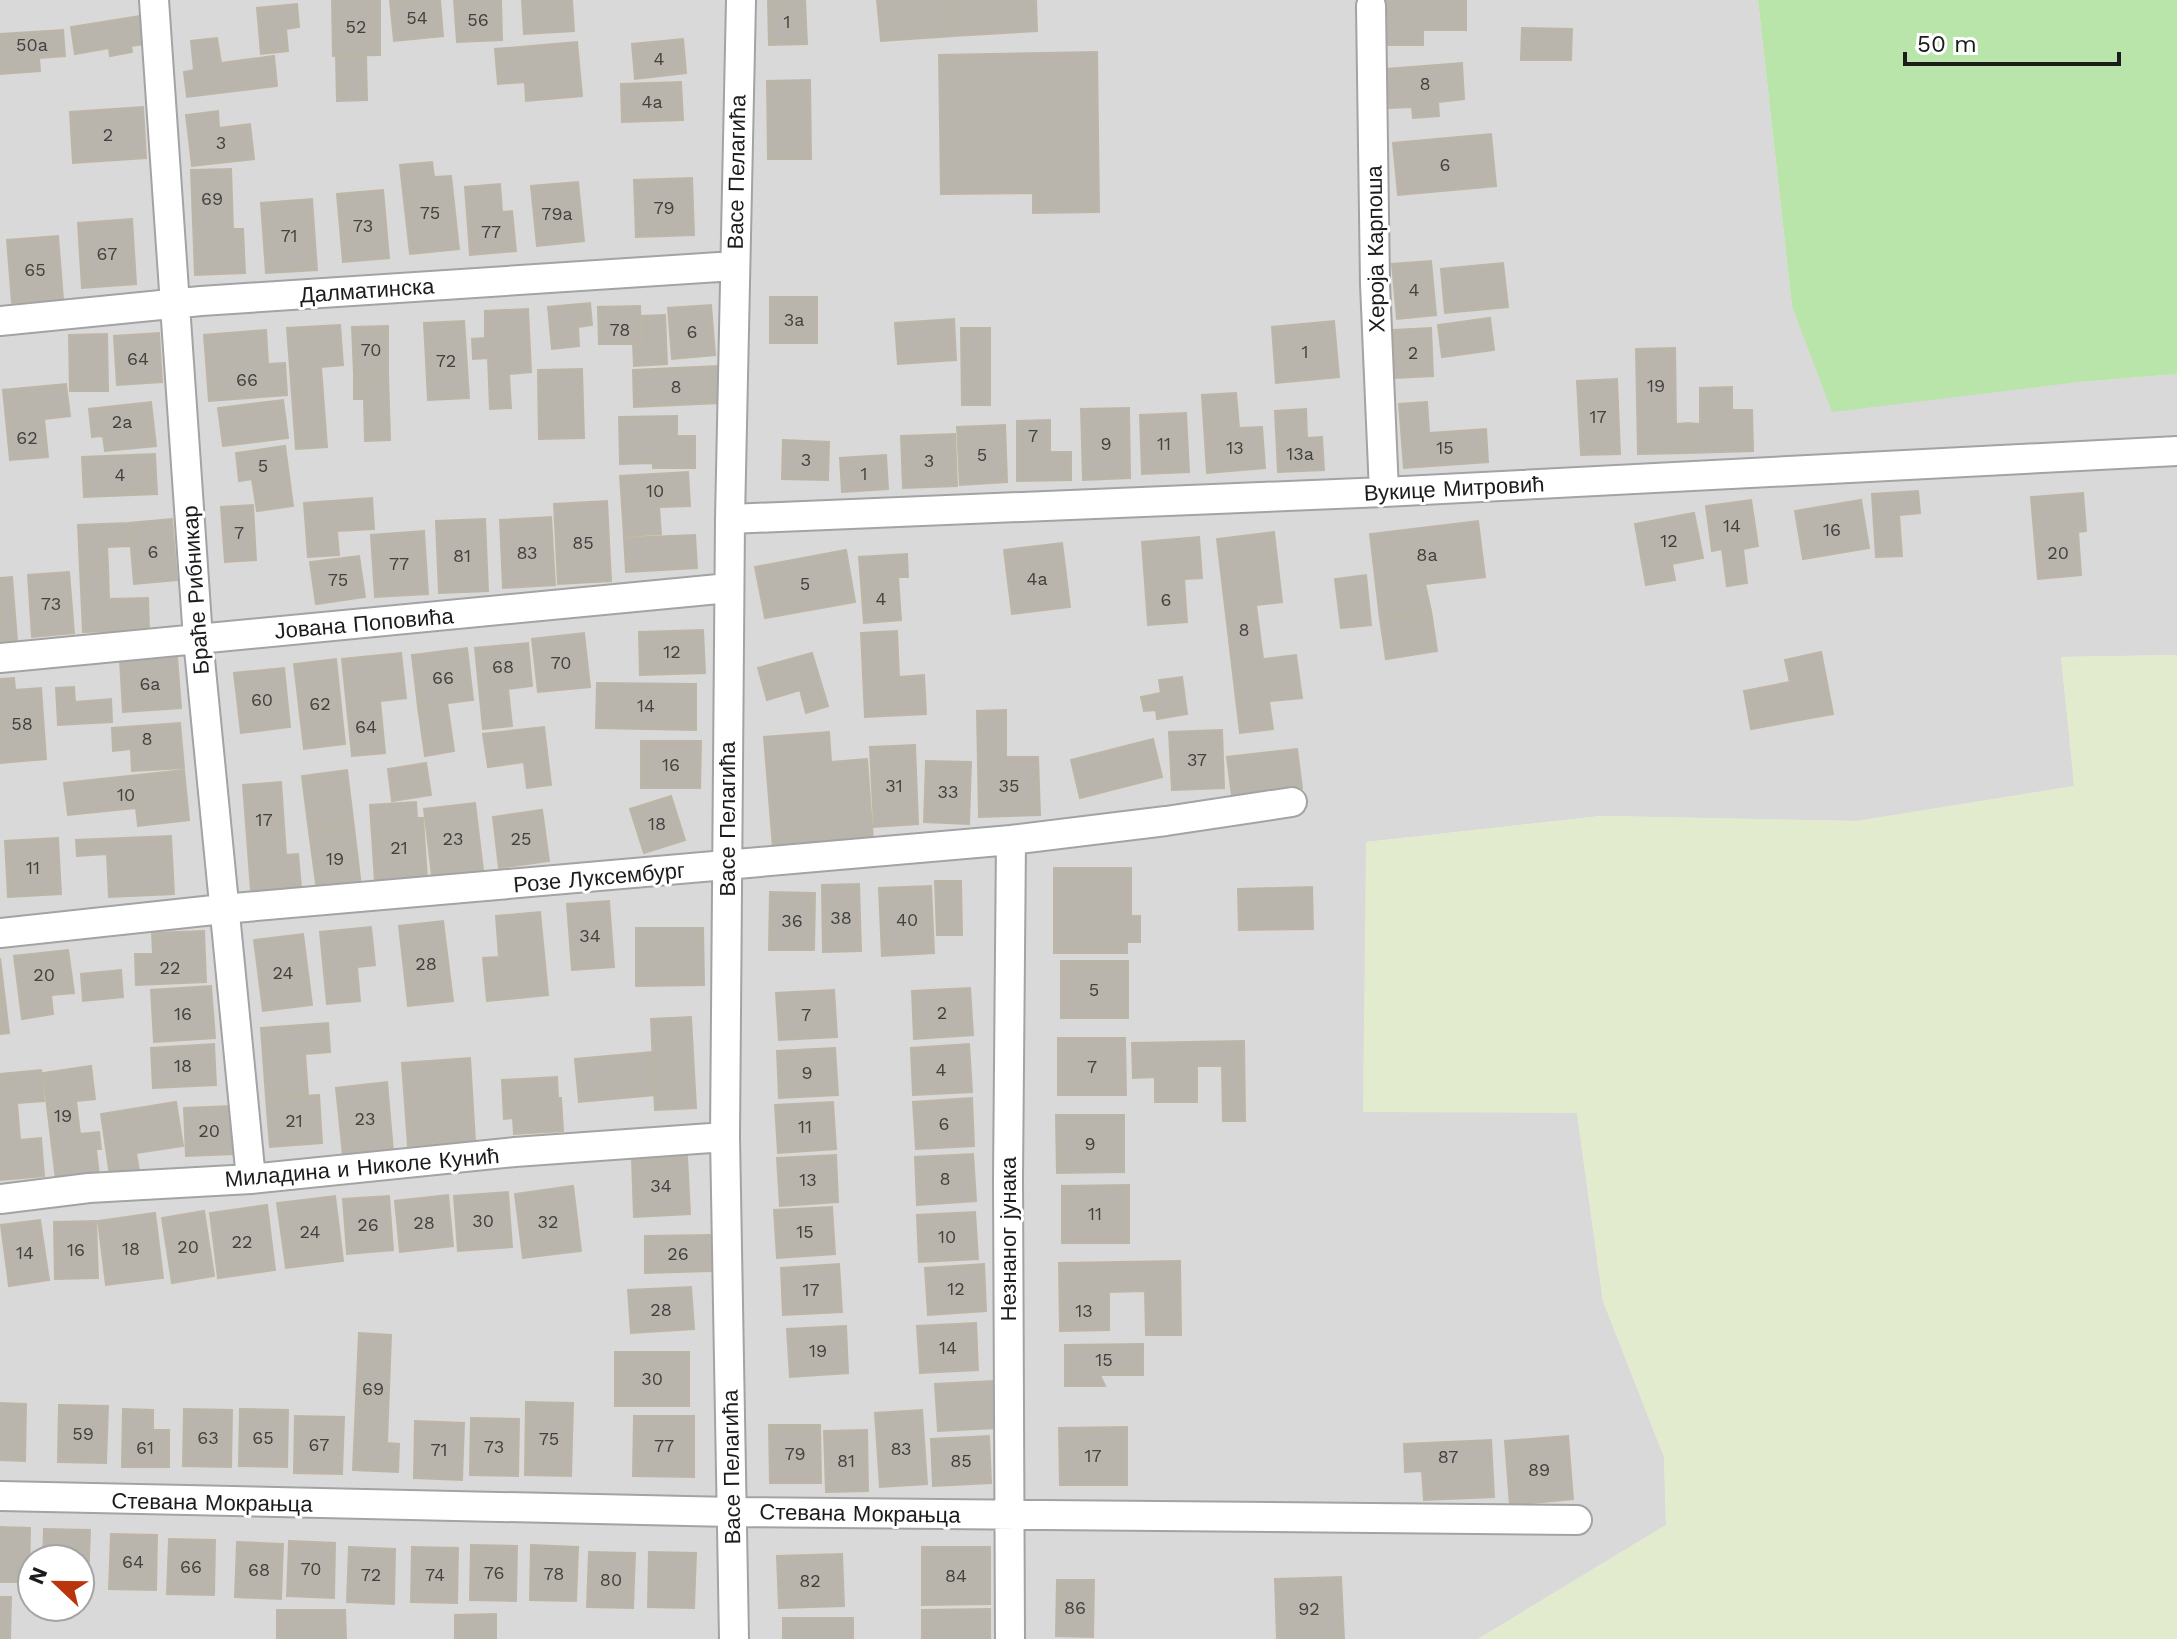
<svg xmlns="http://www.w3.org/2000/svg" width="2177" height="1639" font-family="'Work Sans',sans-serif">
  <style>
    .residential { fill: #dad9d9; fill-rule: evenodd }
    .farmland { fill: #e2ebce }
    .grass { fill: #b9e4aa }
    .building { fill: #b9b5ac; stroke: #bdb6a6; stroke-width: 2 }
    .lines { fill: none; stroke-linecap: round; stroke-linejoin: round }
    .street-casing { stroke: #a3a3a3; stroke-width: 32 }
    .street { stroke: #fff; stroke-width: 28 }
    .labels { text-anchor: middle; stroke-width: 6; stroke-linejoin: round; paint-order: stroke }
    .number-label { font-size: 18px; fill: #434240 }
    .street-label { font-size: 22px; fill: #1c1c1c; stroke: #fff }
  </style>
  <rect width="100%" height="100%" fill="#edece2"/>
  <path class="residential" d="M0,0H1758L1792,306L2079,382L2177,374V655L2061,657L2075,786L1857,821L1601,816L1366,842L1577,1113L1603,1301L1664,1457L1666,1525L1478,1639H0ZM32,1559H80V1607H32Z"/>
  <path class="farmland" d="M2177,655V1639H1478L1666,1525L1664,1457L1603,1301L1577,1113L1363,1112L1366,842L1601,816L1857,821L2074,786L2061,657Z"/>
  <path class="grass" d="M1758,0H2177V374L2079,382L1832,412L1792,306Z"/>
  <path class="building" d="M332,0H380V55L333,56Z
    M390,0H440L443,36L394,41Z
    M454,0H501L502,40L457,42Z
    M522,0H572L574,31L524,34Z
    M768,0H805L807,44L769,45Z
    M877,0H951L953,36L881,41Z
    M951,0H1036L1037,31L953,36Z
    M1385,0H1466V30H1423V45H1386Z
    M297,4L299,27L286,29L288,51L261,54L257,8Z
    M147,15L151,43L131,46L132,52L110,56L109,48L75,54L71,27Z
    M1522,28L1572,29L1571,60H1521Z
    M63,30L65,56L39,58L40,71L0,74V34Z
    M217,38L221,63L274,56L277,86L187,97L184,72L194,70L191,41Z
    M683,39L686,73L635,79L632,44Z
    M577,42L582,96L526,101L525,82L498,84L495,49Z
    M1097,52L1099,212L1033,213V193L941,194L939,55Z
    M336,55H366L367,100L337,101Z
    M1462,63L1464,99L1438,102L1439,116L1413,118L1412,107L1389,108L1386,69Z
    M810,80L811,159H768L767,81Z
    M681,82L683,120L622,122L621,84Z
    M143,107L146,158L73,163L70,112Z
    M218,111L219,128L250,124L254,159L192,166L186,115Z
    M1491,134L1496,186L1398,195L1393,143Z
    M432,162L434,177L451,176L459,249L410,254L400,165Z
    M231,169L233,229H243L245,273L195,275L191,170Z
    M692,178L694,235L636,237L634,180Z
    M578,182L584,241L537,246L531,186Z
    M500,184L502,212L512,211L516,251L470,255L465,187Z
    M383,190L389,258L343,262L337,194Z
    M312,199L317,270L266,273L261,203Z
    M132,219L136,284L82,288L78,223Z
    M58,236L63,299L12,303L7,240Z
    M1431,261L1436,315L1397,319L1392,264Z
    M1503,263L1508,307L1445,313L1441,269Z
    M770,297H817V343H770Z
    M590,303L592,325L578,327L579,346L552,349L548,307Z
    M711,305L715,355L672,359L668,308Z
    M640,306L641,344H599L598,307Z
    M528,309L531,372L509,374L511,408L490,409L488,358L473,359L472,339L485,338V311Z
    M665,315L667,364L634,366L633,343L641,344V316Z
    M1490,318L1494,350L1442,357L1438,325Z
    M954,319L956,360L898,364L895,323Z
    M464,321L469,398L428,400L424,323Z
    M1334,321L1339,377L1276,383L1272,327Z
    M340,325L343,365L321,367L327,447L296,449L287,328Z
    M388,326V373L354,374L352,327Z
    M961,328H990V405H962Z
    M1431,328L1433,376L1395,378L1393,330Z
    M266,330L268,364L285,363L287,395L209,401L204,335Z
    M159,333L162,382L117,385L114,336Z
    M107,334L108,391H70L69,335Z
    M1675,348L1676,424L1688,423V453L1638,454L1636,349Z
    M718,366L720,403L634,407L633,370Z
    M582,369L584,438L539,439L538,370Z
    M388,373L390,440L365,441L364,399H354V374Z
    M1617,379L1620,454L1581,455L1577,381Z
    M66,384L70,416L44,419L48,457L10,460L3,390Z
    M1732,387V410H1752L1753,451L1688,453V423L1700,424V388Z
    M1236,393L1239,428L1262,427L1265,468L1207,473L1202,395Z
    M283,400L288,438L223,446L218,408Z
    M151,402L156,446L105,451L103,436L92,437L89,409Z
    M1427,402L1429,433L1486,429L1488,462L1404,468L1399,404Z
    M1129,408L1130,478L1083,480L1081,409Z
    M1306,409L1307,438L1322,437L1324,470L1278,472L1275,411Z
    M1186,413L1189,472L1142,474L1140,415Z
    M677,416V436H695V468H653V463L620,464L619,417Z
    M1050,420V452H1071V480L1017,481V421Z
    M1005,425L1007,482L960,485L957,427Z
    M955,434L957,486L903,488L901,436Z
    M783,440L829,442L828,480L782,479Z
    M285,446L293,506L257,511L252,479L239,481L236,453Z
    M155,454L157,494L84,497L82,457Z
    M886,455L888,489L842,492L840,458Z
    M688,472L690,506L659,507L661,534L624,536L620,476Z
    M1918,491L1920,513L1899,515L1902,556L1876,557L1872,494Z
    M2083,493L2086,531L2078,532L2081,575L2038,579L2031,497Z
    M372,498L374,529L337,531L339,555L308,557L304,503Z
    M1751,500L1758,546L1743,549L1747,583L1727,586L1722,549L1712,551L1706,506Z
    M1861,500L1869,548L1803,559L1795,511Z
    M607,501L611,581L558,584L554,504Z
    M253,505L256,560L225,562L221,507Z
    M1694,513L1703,558L1672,564L1675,580L1646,585L1635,524Z
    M551,517L555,585L503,588L500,520Z
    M172,519L177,580L134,584L129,523Z
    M485,519L488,591L439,593L436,521Z
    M1478,521L1485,577L1425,584L1431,611L1380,619L1370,534Z
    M129,523L130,546L107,547L108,567L80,569L78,525Z
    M424,531L428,594L375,597L371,535Z
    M1274,532L1282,602L1256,605L1263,659L1296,655L1302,698L1269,701L1273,729L1240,733L1217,539Z
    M695,535L697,568L626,572L624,538Z
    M1199,537L1202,578L1184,579L1187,622L1148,625L1142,542Z
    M1062,543L1070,607L1012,614L1004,550Z
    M846,550L855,602L765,618L755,567Z
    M907,554L908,577H898L901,620L864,623L859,557Z
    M359,556L365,597L316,604L310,562Z
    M108,567L109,599L148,598L149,630L83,632L80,569Z
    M69,572L74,633L32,637L28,575Z
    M1366,575L1371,625L1341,628L1335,579Z
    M12,577L17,640L0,642V578Z
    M1431,611L1437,651L1386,659L1380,619Z
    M703,630L705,673L640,675L639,632Z
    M897,631L899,677L924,675L926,714L865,717L861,633Z
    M584,633L590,687L538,692L532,639Z
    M528,643L532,686L508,689L512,726L483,729L475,648Z
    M467,648L473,700L418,707L412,655Z
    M1821,652L1833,714L1751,729L1744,691L1790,682L1785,660Z
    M401,653L406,698L380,701L385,753L352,756L342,659Z
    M812,653L828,706L806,713L800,690L767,700L758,668Z
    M177,656L181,708L123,712L120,660Z
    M336,659L345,744L304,749L294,664Z
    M284,668L290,727L241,733L234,673Z
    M1182,677L1187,714L1157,719L1156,710L1144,711L1141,697L1161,693L1159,680Z
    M14,678L15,690L41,688L46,759L0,763V679Z
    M597,683L696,684V730L596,728Z
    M74,687L75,702L111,699L112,722L58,725L56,688Z
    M447,703L454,751L425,756L418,707Z
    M1006,710V757H1038L1040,815L979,817L977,711Z
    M180,723L184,768L132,771L131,749L113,751L112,728Z
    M544,727L551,785L527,788L524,762L488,767L483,734Z
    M1222,730L1224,788L1172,790L1169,732Z
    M829,732L831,762L867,759L873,840L773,848L764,737Z
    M1153,739L1162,777L1080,798L1071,760Z
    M641,741H701L700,788H641Z
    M915,745L918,824L874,827L870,747Z
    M1297,749L1302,788L1232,796L1227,757Z
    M926,761L971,762L969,824L924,822Z
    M426,763L431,795L392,801L388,769Z
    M184,770L189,820L138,826L136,808L68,815L64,783Z
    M347,770L354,827L309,832L302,776Z
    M281,782L286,855L298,854L301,887L251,891L243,785Z
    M671,796L685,840L644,853L630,809Z
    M416,802L417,818H423L427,878L375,882L370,805Z
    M475,803L483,870L432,876L424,809Z
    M542,810L549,861L499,868L493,817Z
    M354,827L361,886L317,891L309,832Z
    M171,836L174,894L109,897L107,854L77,856L76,840Z
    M58,838L61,894L8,897L5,841Z
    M1054,868H1131V916H1140V942H1127V953H1054Z
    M935,881H961L962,935H937Z
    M859,884L861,951L823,952L822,885Z
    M931,886L934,953L882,956L879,888Z
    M1312,887L1313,929L1239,930L1238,889Z
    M770,892L815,893L814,950H769Z
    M609,901L614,967L572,970L567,904Z
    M540,912L548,995L487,1001L483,958L499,957L496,916Z
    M443,921L453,1001L408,1006L399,926Z
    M371,927L375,965L357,967L360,1001L327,1004L320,932Z
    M636,928H703L704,985L636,986Z
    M204,931L206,982L136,985L135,954H153L152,933Z
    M303,934L312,1005L263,1011L254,940Z
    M68,950L74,993L51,995L53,1014L22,1019L14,956Z
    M0,958L9,1033L0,1034Z
    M1061,961H1128V1018H1061Z
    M121,970L123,997L83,1001L81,974Z
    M211,986L215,1038L154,1042L151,990Z
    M970,988L973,1035L914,1039L912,991Z
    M834,990L837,1037L779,1040L776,993Z
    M691,1017L696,1108L655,1110L651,1019Z
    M328,1023L330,1052L305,1054L308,1095L266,1098L261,1028Z
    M1058,1038H1125L1126,1095H1058Z
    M1244,1041L1245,1121H1223L1222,1066H1197V1102H1155V1077L1133,1078L1132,1043Z
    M214,1044L216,1085L153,1088L151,1048Z
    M969,1044L972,1092L913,1095L911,1048Z
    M835,1048L838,1095L779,1098L777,1051Z
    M652,1052L655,1095L579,1102L575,1059Z
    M470,1058L475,1141L408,1146L402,1063Z
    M91,1066L95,1099L76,1101L80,1134L99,1132L101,1149H96L99,1175L56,1180L43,1073Z
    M41,1070L44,1101L17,1103L20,1140L41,1138L44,1176L0,1180V1074Z
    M557,1077L558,1098H561L563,1131L514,1134L513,1118L504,1119L502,1080Z
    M387,1082L393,1151L343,1156L336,1088Z
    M319,1095L322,1143L270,1147L266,1098Z
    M972,1098L974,1146L916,1149L913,1102Z
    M176,1102L183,1146L136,1153L139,1171L110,1176L101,1114Z
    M833,1102L836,1149L778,1153L775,1105Z
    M232,1106L235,1154L186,1156L184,1108Z
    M1056,1115H1124V1172L1057,1173Z
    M973,1154L976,1201L917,1205L915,1157Z
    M836,1155L838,1202L780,1206L777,1158Z
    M687,1156L690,1214L634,1217L632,1159Z
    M1129,1185V1243H1062V1186Z
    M573,1186L581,1251L523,1258L515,1194Z
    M508,1192L512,1247L458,1251L454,1196Z
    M448,1195L453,1246L400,1252L395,1201Z
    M335,1196L343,1261L286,1268L277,1203Z
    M389,1196L393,1250L347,1254L343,1199Z
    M267,1205L275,1270L218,1278L210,1213Z
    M832,1207L835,1254L777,1258L774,1210Z
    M204,1211L214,1276L172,1283L162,1218Z
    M975,1212L978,1259L919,1262L917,1215Z
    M155,1213L163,1278L106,1285L98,1221Z
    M40,1220L49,1280L9,1286L1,1225Z
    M96,1221L98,1278L55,1279L54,1222Z
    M711,1235V1271L645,1273V1236Z
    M1180,1261L1181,1335H1146L1145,1291L1109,1292V1330L1060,1331L1059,1263Z
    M839,1264L842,1312L783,1315L781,1268Z
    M984,1264L986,1311L928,1315L925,1268Z
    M691,1287L694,1329L631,1333L628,1290Z
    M976,1323L978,1370L920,1373L917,1326Z
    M846,1326L848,1373L790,1377L787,1329Z
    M359,1333L391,1335L387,1443L399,1444L398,1472L353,1470Z
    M1143,1344V1375H1100L1105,1386H1065V1345Z
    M615,1352H689V1406H615Z
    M994,1381L996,1428L938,1431L935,1384Z
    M526,1402L573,1403L571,1476L525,1475Z
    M0,1403L26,1404L25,1461L0,1460Z
    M59,1405L108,1406L106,1463L58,1462Z
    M123,1409L153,1410V1430H169V1467H122Z
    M184,1409L232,1410L231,1467L183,1466Z
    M240,1409L288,1410L287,1467L239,1466Z
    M922,1410L927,1484L880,1487L875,1413Z
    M295,1416L344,1417L342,1474L294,1473Z
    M634,1416H694V1477L633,1476Z
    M471,1418L519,1419L518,1476L470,1475Z
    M415,1421L464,1423L462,1480L414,1478Z
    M769,1425H820L821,1483H770Z
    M1127,1427V1485H1060L1059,1428Z
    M867,1430L868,1491L826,1492L824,1431Z
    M989,1436L991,1483L933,1486L931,1439Z
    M1568,1436L1573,1499L1510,1505L1505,1441Z
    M1491,1440L1494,1497L1424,1500L1422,1471L1405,1472L1404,1444Z
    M0,1527L30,1528L29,1582H0Z
    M44,1529L90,1530L88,1585H80V1559H43Z
    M111,1534L157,1535L156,1590L109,1589Z
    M169,1539L215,1540L214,1595L167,1594Z
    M289,1541L335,1543L334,1598L287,1596Z
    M237,1542L283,1544L281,1599L235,1597Z
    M471,1545L517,1546L516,1601L470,1600Z
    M531,1545L578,1547L576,1601L530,1600Z
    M349,1547L395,1549L394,1604L347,1602Z
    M412,1547L458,1548L457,1603L411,1602Z
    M922,1547H990V1604L922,1605Z
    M589,1552L635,1553L633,1608L587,1607Z
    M649,1552L696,1553L694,1608L648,1607Z
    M842,1554L844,1606L779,1608L777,1556Z
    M1341,1577L1344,1639H1277L1275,1579Z
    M1057,1580H1094L1093,1637L1056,1636Z
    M0,1597H11L10,1639H0Z
    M990,1609V1639H922V1610Z
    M277,1610H345L346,1639H277Z
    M496,1614V1639H455V1615Z
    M783,1618H853V1639H783Z"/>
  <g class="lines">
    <defs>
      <path id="street" d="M154,0L198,639L251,1179
        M1371,6L1375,284L1384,492
        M0,321L201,301L734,266
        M730,519L1384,492L2177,451
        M0,658L729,588
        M0,933L223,909L1011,840L1166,821L1292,802
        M0,1199L89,1188L251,1179L515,1152L725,1137
        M0,1496L732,1512L1577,1520
        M734,1639L725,1137L730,519L741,0
        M1010,1639L1008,1178L1011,840"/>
    </defs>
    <use href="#street" class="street-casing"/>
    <use href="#street" class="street"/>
  </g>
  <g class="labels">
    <g class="number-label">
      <text x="417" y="24">54</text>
      <text x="478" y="26">56</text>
      <text x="787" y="28">1</text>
      <text x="356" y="33">52</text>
      <text x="32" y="51">50a</text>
      <text x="659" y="65">4</text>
      <text x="1425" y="90">8</text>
      <text x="652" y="108">4a</text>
      <text x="108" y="141">2</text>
      <text x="221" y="149">3</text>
      <text x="1445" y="171">6</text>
      <text x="212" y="205">69</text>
      <text x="664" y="214">79</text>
      <text x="430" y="219">75</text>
      <text x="557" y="220">79a</text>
      <text x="363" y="232">73</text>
      <text x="491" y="238">77</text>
      <text x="289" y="242">71</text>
      <text x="107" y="260">67</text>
      <text x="35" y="276">65</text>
      <text x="1414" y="296">4</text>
      <text x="794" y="326">3a</text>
      <text x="620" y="336">78</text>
      <text x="692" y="338">6</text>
      <text x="371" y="356">70</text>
      <text x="1305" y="358">1</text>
      <text x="1413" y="359">2</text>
      <text x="138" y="365">64</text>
      <text x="446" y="367">72</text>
      <text x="247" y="386">66</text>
      <text x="1656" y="392">19</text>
      <text x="676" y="393">8</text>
      <text x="1598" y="423">17</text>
      <text x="122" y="428">2a</text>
      <text x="1033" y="442">7</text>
      <text x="27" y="444">62</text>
      <text x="1106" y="450">9</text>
      <text x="1164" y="450">11</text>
      <text x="1235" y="454">13</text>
      <text x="1445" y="454">15</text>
      <text x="1300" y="460">13a</text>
      <text x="982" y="461">5</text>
      <text x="806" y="466">3</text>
      <text x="929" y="467">3</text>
      <text x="263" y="472">5</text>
      <text x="864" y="480">1</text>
      <text x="120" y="481">4</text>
      <text x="655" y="497">10</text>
      <text x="1732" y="532">14</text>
      <text x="1832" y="536">16</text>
      <text x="239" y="539">7</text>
      <text x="1669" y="547">12</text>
      <text x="583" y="549">85</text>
      <text x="153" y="558">6</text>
      <text x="527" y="559">83</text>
      <text x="2058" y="559">20</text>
      <text x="1427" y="561">8a</text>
      <text x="462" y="562">81</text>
      <text x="399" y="570">77</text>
      <text x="1037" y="585">4a</text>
      <text x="338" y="586">75</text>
      <text x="805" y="590">5</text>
      <text x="881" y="605">4</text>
      <text x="1166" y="606">6</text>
      <text x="51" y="610">73</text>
      <text x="1244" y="636">8</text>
      <text x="672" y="658">12</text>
      <text x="561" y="669">70</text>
      <text x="503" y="673">68</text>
      <text x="443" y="684">66</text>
      <text x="150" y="690">6a</text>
      <text x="262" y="706">60</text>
      <text x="320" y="710">62</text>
      <text x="646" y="712">14</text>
      <text x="22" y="730">58</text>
      <text x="366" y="733">64</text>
      <text x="147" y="745">8</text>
      <text x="1197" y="766">37</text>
      <text x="671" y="771">16</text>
      <text x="894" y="792">31</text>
      <text x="1009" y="792">35</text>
      <text x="948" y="798">33</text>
      <text x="126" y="801">10</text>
      <text x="264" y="826">17</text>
      <text x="657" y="830">18</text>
      <text x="453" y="845">23</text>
      <text x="521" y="845">25</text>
      <text x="399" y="854">21</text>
      <text x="335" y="865">19</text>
      <text x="33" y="874">11</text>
      <text x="841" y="924">38</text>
      <text x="907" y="926">40</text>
      <text x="792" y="927">36</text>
      <text x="590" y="942">34</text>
      <text x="426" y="970">28</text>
      <text x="170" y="974">22</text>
      <text x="283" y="979">24</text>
      <text x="44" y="981">20</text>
      <text x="1094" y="996">5</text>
      <text x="942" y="1019">2</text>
      <text x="183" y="1020">16</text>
      <text x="806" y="1021">7</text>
      <text x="183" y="1072">18</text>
      <text x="1092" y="1073">7</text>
      <text x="941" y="1076">4</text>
      <text x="807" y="1079">9</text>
      <text x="63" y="1122">19</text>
      <text x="365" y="1125">23</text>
      <text x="294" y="1127">21</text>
      <text x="944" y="1130">6</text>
      <text x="805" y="1133">11</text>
      <text x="209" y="1137">20</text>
      <text x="1090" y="1150">9</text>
      <text x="945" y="1185">8</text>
      <text x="808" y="1186">13</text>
      <text x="661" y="1192">34</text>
      <text x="1095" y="1220">11</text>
      <text x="483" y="1227">30</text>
      <text x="548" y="1228">32</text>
      <text x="424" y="1229">28</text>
      <text x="368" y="1231">26</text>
      <text x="310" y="1238">24</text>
      <text x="805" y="1238">15</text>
      <text x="947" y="1243">10</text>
      <text x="242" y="1248">22</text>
      <text x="188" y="1253">20</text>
      <text x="131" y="1255">18</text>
      <text x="76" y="1256">16</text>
      <text x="25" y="1259">14</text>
      <text x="678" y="1260">26</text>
      <text x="956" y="1295">12</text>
      <text x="811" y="1296">17</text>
      <text x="661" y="1316">28</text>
      <text x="1084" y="1317">13</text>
      <text x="948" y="1354">14</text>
      <text x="818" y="1357">19</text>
      <text x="1104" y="1366">15</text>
      <text x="652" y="1385">30</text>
      <text x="373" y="1395">69</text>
      <text x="83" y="1440">59</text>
      <text x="208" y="1444">63</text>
      <text x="263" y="1444">65</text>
      <text x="549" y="1445">75</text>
      <text x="319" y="1451">67</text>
      <text x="664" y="1452">77</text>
      <text x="494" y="1453">73</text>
      <text x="145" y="1454">61</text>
      <text x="901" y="1455">83</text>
      <text x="439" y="1456">71</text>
      <text x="795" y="1460">79</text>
      <text x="1093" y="1462">17</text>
      <text x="1448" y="1463">87</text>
      <text x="846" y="1467">81</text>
      <text x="961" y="1467">85</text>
      <text x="1539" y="1476">89</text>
      <text x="133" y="1568">64</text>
      <text x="191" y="1573">66</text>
      <text x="311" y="1575">70</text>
      <text x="259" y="1576">68</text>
      <text x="494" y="1579">76</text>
      <text x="554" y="1580">78</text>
      <text x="371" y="1581">72</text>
      <text x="435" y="1581">74</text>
      <text x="956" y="1582">84</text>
      <text x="611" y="1586">80</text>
      <text x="810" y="1587">82</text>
      <text x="1075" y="1614">86</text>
      <text x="1309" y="1615">92</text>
    </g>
    <g class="street-label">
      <text transform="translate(736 172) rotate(-89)" y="8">Васе Пелагића</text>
      <text transform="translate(1375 249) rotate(-91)" y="8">Хероја Карпоша</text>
      <text transform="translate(367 290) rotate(-4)" y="8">Далматинска</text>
      <text transform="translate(1454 488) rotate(-3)" y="8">Вукице Митровић</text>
      <text transform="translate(195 590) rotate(-94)" y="8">Браће Рибникар</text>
      <text transform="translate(364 623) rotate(-5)" y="8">Јована Поповића</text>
      <text transform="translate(727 819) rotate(-90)" y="8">Васе Пелагића</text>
      <text transform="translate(599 877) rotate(-5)" y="8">Розе Луксембург</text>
      <text transform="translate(362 1167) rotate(-5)" y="8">Миладина и Николе Кунић</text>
      <text transform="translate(1008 1239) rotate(-90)" y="8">Незнаног јунака</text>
      <text transform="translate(731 1467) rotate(-91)" y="8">Васе Пелагића</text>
      <text transform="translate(212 1502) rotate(1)" y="8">Стевана Мокрањца</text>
      <text transform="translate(860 1513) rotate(1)" y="8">Стевана Мокрањца</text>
    </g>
  </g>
  <g transform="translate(56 1583) rotate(292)"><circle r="38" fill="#ffffff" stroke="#a4a4a4" stroke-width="2"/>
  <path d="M0-6L14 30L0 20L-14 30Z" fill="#bb350c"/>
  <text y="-12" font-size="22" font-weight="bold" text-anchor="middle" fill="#1c1c1c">N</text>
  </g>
  <path d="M1905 52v12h214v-12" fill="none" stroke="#1c1c1c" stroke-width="4"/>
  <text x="1917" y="52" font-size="24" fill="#1c1c1c" stroke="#ffffff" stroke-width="6" paint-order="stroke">50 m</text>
</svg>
